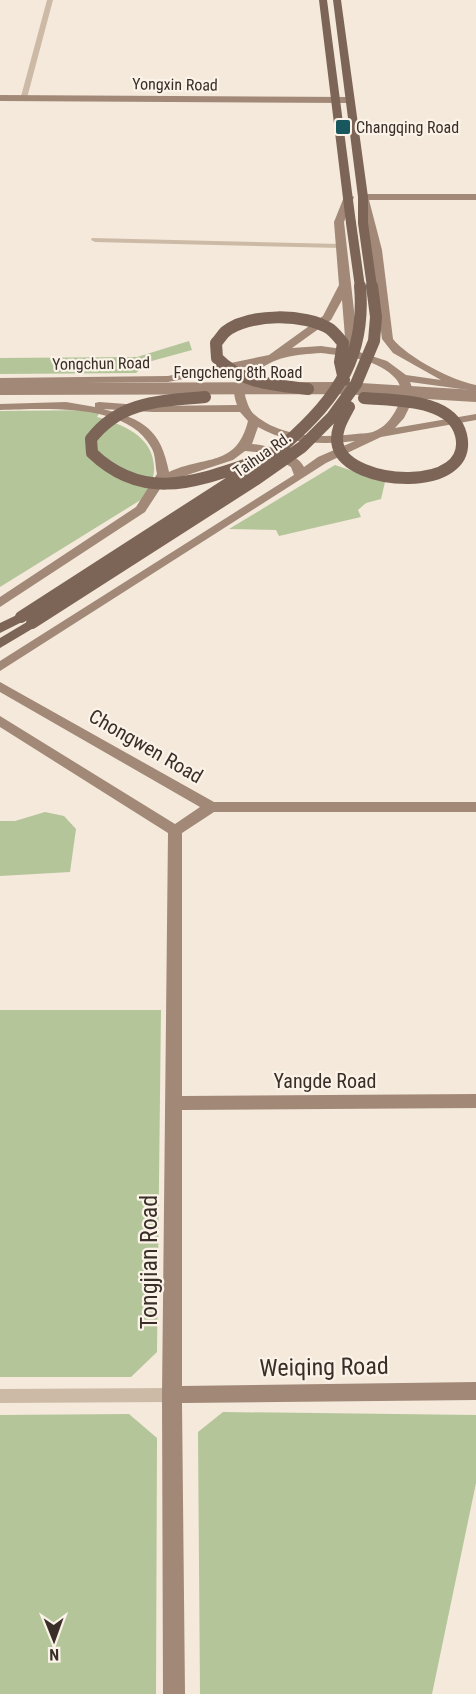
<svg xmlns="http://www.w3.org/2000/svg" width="476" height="1694" font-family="'Roboto Condensed',sans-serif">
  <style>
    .green { fill: #b4c59a }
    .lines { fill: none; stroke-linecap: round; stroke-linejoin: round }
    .street { fill: #cdbaa6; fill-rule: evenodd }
    .secondary { fill: #a18877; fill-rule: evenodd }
    .primary { fill: #7c6557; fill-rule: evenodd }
    .secondary-bridge { stroke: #a18877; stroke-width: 12 }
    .primary-bridge-far1 { stroke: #7c6557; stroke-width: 10 }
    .primary-bridge { stroke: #7c6557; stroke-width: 12 }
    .poi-dot { fill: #19575e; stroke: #fbf3e8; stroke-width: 2 }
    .labels { text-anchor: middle; stroke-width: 4.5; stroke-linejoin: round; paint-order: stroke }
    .far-street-label { font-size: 16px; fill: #392e28; stroke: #fbf3e8 }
    .far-poi-label { font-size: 16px; fill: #392e28; stroke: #fbf3e8; text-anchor: start }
    .street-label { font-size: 20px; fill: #392e28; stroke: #fbf3e8 }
    .near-street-label { font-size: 24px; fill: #392e28; stroke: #fbf3e8 }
  </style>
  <rect width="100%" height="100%" fill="#f4e9db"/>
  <path class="green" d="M189,341L192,350L148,362L136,373L0,374V358L137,357Z
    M101,410L97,417C122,424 153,436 154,467C155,476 149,487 147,496L0,587V411Z
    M335,465L385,482L381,499L366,503L358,510L361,517L279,536L276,530L229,529Z
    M45,812L64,816L76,829L70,872L0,876V821H15Z
    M0,1010H161L157,1352L131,1377H0Z
    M223,1412L476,1415V1483L432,1694H200L198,1432Z
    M129,1414L157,1438L156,1694H0V1415Z"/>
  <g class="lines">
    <path class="street" d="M47,0H53L27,98L20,100Z
      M92,238L341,244L345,246L341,248L95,242L91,240Z
      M172,1388L177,1390L180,1395L177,1400L172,1402L0,1403V1389Z"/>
    <path class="secondary" d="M0,95L349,97L354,100L349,103L0,101Z
      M349,194L354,197L344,222L357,337L353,350L387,361L406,375L441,380L393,353L382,339L371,250L358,197L363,194H476V200H369L382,250L393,339C407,357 453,381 476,385V391L410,382L415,396L404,418L395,428L476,414V420L381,437L326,463L0,671V661L294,475L291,467L266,453L245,451L233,460L172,480L160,489L145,512L0,607V597L136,507L157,474C155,465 156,455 151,447C127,402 43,409 0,410V404L66,402L95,407V403L99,402L153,406L237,405C230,386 236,379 250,366L168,382L0,384V378L168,376L269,355L323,316L339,285L334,222L344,197ZM342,300L345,337L342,349L321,346L292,348L331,320ZM321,353C346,356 379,359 396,379C400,383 401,391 403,396C396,410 390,425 375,431C369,434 362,433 356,434C323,438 282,438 255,415C250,411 248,405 246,399C243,389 245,382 253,375C273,356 295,355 321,353ZM103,409L153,412H240L248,421C236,468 205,455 169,472C161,430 144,419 103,409ZM258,427C287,444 323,445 355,441L318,457L304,467C297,452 267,445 252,444Z
      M0,682L214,802H476V812H214L182,833V1096L476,1094V1108L182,1110V1386L476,1382V1400L182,1403L185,1694H163L162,1395L168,833L0,727V716L175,824L200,807L0,692Z"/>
    <path class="primary" d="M319,0H327L356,223L351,226L346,223Z
      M333,0H341L368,197V223L363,226L358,223V197Z
      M21,613L26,614L28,617L26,620L0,633V623Z
      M32,619L37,620L39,623L37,626L0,648V638Z"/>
    <path class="secondary-bridge" d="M0,389L344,388L476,396"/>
    <path class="primary-bridge-far1" d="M351,223L360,287
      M363,223L372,287"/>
    <path class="primary-bridge" d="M308,389C274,385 242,384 217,358L216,343C219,340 222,335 225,332C248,313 306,313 330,329C335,333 339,338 343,343L340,362L344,380
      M205,397C160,401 120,401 91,439L92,453C141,500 190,484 248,464
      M349,407C343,418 334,432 338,446C349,487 475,494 461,435C452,398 394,401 364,398
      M21,617L274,454C330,406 367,364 360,286
      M32,623L255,480L302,447L332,417L356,384L374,341L376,317L372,286"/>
  </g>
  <rect class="poi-dot" x="335" y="119" width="16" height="16" rx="3"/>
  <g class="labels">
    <g class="far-street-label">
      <text transform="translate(175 84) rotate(1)" y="6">Yongxin Road</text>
      <text transform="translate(101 363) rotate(-1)" y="6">Yongchun Road</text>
      <text x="238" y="378">Fengcheng 8th Road</text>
      <text transform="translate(262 454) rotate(-35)" y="6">Taihua Rd.</text>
    </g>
    <g class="far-poi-label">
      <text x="356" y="133">Changqing Road</text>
    </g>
    <g class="street-label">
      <text transform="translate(146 746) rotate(30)" y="7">Chongwen Road</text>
      <text x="325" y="1088">Yangde Road</text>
    </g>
    <g class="near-street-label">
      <text transform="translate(149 1262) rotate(-90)" y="8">Tongjian Road</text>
      <text transform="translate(324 1367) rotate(-1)" y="8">Weiqing Road</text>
    </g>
  </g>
  <g transform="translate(54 1640) rotate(179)" stroke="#fbf3e8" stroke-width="4.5" paint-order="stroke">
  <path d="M0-4.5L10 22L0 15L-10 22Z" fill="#392e28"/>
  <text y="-9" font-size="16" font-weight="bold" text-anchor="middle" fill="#392e28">N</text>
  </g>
</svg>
